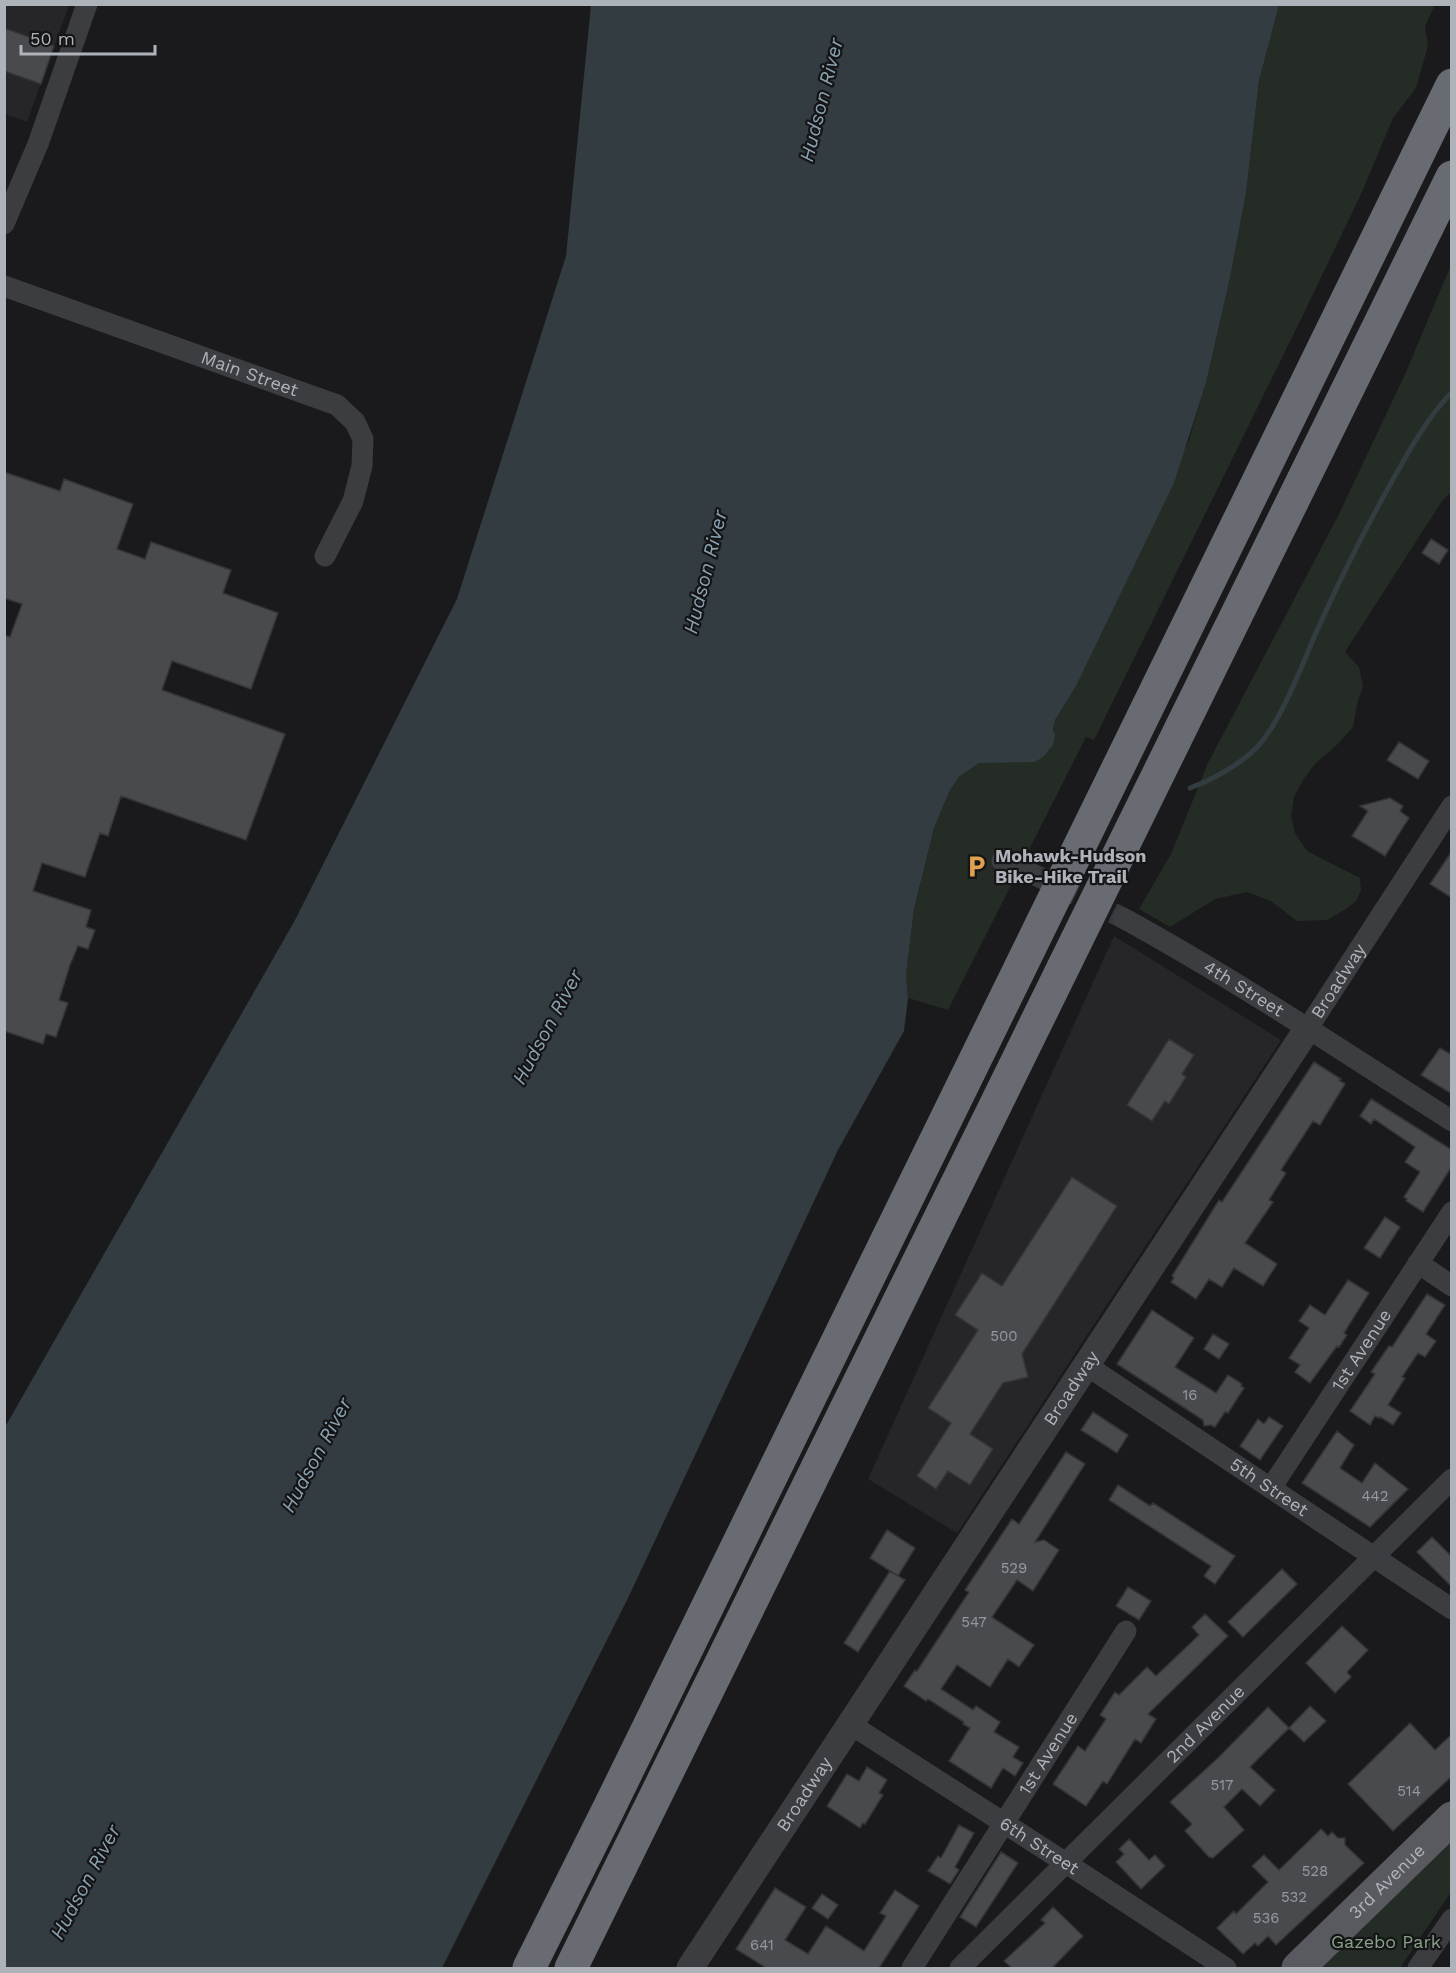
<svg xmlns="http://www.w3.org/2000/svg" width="1456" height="1973" font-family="'Work Sans',sans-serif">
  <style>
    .built { fill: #262629 }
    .green { fill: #242c25 }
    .water { fill: #333c41 }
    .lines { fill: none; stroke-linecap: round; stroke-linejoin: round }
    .stream { stroke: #333c41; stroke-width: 5 }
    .building { fill: #494a4e; stroke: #343538; stroke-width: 1.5 }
    .minor-tunnel { stroke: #38393c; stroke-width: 21; stroke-dasharray: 21 10; stroke-linecap: butt }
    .minor { stroke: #3c3d41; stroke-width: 21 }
    .tertiary { stroke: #3c3d41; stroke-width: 27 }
    .primary { stroke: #585a5f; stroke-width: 33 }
    .motorway { stroke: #686b71; stroke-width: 33 }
    .labels { text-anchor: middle; stroke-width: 4.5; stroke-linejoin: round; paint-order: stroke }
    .number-label { font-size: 15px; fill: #95999f }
    .street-label { font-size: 18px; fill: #aeb3ba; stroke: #151517 }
    .poi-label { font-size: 18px; font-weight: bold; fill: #aeb3ba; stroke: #151517; text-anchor: start }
    .park-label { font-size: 18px; fill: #88a387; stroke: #151517 }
    .water-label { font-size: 20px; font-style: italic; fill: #89a2b1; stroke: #151517 }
  </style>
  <rect width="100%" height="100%" fill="#1a1a1c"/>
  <path class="built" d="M5,5H69L27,122L5,114Z
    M1114,936L1281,1040L957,1533L868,1479Z"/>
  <path class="green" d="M1279,5H1435L1425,26L1428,46L1416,88L1393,118L1362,192L1304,313L1094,740L1086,737L948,1010L908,998L906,975L914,909L934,828L950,790L959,777L979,763L997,762L1055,735C1049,718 1068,699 1076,686L1189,440L1206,383L1230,278L1246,193L1259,81Z
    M1451,265V492L1442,501L1345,652L1359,667L1363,686L1357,704L1353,727L1339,743L1315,764L1303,780L1294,797L1291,816L1295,833L1307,851L1360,878L1361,890L1357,900L1346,909L1327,920L1297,921L1271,901L1247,892L1215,899L1170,927L1139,909L1171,854L1208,763L1339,514L1406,372Z
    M1451,1840V1892L1400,1968H1322Z"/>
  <path class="water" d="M591,5H1279L1259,81L1246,193L1230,278L1206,383L1174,483L1076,686L1055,720L1053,729L1055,735L1053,745L1043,757L1035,762L979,763L959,777L950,790L934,828L914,909L906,975L908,998L904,1031L838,1150L629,1596L442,1968H5V1427L294,922L457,599L566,256Z"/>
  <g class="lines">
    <path class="stream" d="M1190,788C1212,780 1243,763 1259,745C1282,719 1301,667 1315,635C1338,583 1363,533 1391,483C1409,451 1426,419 1452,392"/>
  </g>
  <path class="building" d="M4,28L54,46L41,84L4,71Z
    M4,472L60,491L64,479L133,504L117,549L145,559L151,542L231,570L223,593L278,613L251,689L172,661L162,690L285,734L246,840L121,796L108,836L100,833L85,877L42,863L33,891L91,910L86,927L95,930L88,949L78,946L70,965L59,1000L68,1003L56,1037L46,1034L43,1044L4,1031V635L10,637L22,604L4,598Z
    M1431,539L1448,550L1439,564L1422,553Z
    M1399,742L1429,761L1418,779L1387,760Z
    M1390,798L1403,806L1400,811L1409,818L1385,856L1352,836L1368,811L1360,806Z
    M1452,851V898L1430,884Z
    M1169,1039L1194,1055L1182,1074L1186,1077L1169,1104L1165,1101L1152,1121L1127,1105Z
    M1440,1048L1452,1055V1094L1421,1075Z
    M1314,1062L1341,1079L1339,1080L1345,1084L1320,1125L1313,1121L1281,1170L1286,1173L1269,1200L1273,1202L1245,1243L1277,1264L1263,1286L1234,1268L1222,1287L1209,1279L1196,1299L1171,1282L1174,1278L1172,1276L1219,1200L1222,1202Z
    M1371,1099L1452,1150V1166L1423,1212L1406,1201L1407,1199L1404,1197L1420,1172L1405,1162L1415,1147L1374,1119L1371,1124L1360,1116Z
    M1072,1177L1117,1206L1022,1354L1028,1377L1003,1383L970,1434L993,1449L970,1485L948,1471L936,1489L917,1476L951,1423L928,1408L978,1330L955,1315L982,1273L1002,1286Z
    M1385,1217L1400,1227L1380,1258L1364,1248Z
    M1348,1280L1369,1293L1344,1333L1347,1335L1339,1347L1337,1346L1310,1383L1295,1372L1300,1365L1289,1358L1309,1328L1299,1321L1310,1305L1325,1315Z
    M1427,1294L1445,1305L1426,1334L1436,1341L1425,1357L1418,1353L1402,1377L1405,1378L1388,1405L1401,1413L1393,1425L1380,1417L1379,1418L1375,1416L1370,1425L1350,1411L1375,1374L1371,1372L1389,1346L1392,1347Z
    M1152,1310L1194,1338L1175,1367L1216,1393L1228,1375L1242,1384L1241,1386L1244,1388L1228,1413L1225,1412L1215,1427L1211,1425L1204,1426L1203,1420L1117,1364Z
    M1213,1334L1229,1344L1219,1359L1204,1349Z
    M1093,1412L1128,1435L1117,1453L1081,1430Z
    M1269,1417L1283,1426L1260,1460L1240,1446L1258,1419L1264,1424Z
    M1337,1431L1354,1445L1340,1468L1362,1483L1375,1463L1408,1489L1370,1527L1302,1483Z
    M1066,1452L1085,1464L1035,1542L1044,1540L1059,1550L1033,1591L1017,1580L992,1617L1034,1645L1019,1667L1008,1659L990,1687L957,1665L941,1689L973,1710L976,1706L1000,1722L994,1732L1019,1747L1013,1757L1023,1763L1015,1776L1003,1768L991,1788L949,1761L970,1728L963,1724L964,1722L928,1699L926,1701L904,1686L915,1670L917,1671L969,1592L965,1590L1012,1519L1019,1524Z
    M1118,1485L1150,1506L1153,1503L1235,1556L1215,1584L1204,1576L1211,1566L1109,1500Z
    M887,1530L915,1548L898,1576L870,1558Z
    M1432,1537L1452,1557V1587L1417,1552Z
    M1282,1569L1297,1584L1243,1637L1228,1622Z
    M890,1571L905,1580L858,1652L844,1643Z
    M1128,1587L1151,1601L1139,1620L1116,1606Z
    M1205,1614L1228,1636L1148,1714L1156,1719L1141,1743L1135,1739L1107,1784L1103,1781L1086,1806L1053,1784L1078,1746L1085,1751L1106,1719L1100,1715L1115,1692L1119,1695L1147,1667L1156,1676L1199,1635L1192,1627Z
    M1342,1626L1368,1650L1347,1672L1351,1677L1335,1693L1306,1663Z
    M1310,1706L1326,1721L1304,1742L1289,1728Z
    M1268,1707L1289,1728L1250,1767L1275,1790L1260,1806L1242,1789L1224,1807L1244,1830L1213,1858L1209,1857L1185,1831L1192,1824L1170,1802L1219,1757Z
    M1410,1723L1435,1750L1452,1734V1776L1393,1831L1348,1784Z
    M867,1767L887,1780L879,1793L883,1795L865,1824L863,1823L860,1828L827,1806L847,1774L859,1781Z
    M959,1825L974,1833L955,1867L959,1870L950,1884L928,1871L938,1856L941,1858Z
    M1321,1829L1328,1836L1332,1832L1338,1838H1345V1845L1364,1863L1276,1945L1268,1936L1258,1946L1255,1943L1243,1954L1217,1928L1234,1911L1236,1914L1268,1882L1252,1866L1264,1855L1279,1870Z
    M1129,1839L1149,1860L1155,1855L1165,1866L1141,1889L1116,1862L1124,1854L1119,1849Z
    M1001,1852L1018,1863L976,1927L960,1917Z
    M775,1888L806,1907L785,1940L808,1954L826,1926L864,1951L886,1916L880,1913L895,1890L919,1906L879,1968H766L736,1949Z
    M822,1894L838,1905L828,1919L812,1908Z
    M1053,1907L1083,1936L1052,1968H1012L1004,1961L1045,1923L1041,1920Z"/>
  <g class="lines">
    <path class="minor-tunnel" d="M1029,872L1123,918"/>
    <g class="minor">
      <path d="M4,224L38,144L87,4"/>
      <path id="s1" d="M4,286L337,405L355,422L363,439L362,466L353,501L325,556"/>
      <path d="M1002,861L1029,872"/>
      <path id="s2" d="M1123,918C1236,980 1343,1051 1452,1121"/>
      <path id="s3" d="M1308,1028L1452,806"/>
      <path d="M1418,1263L1452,1286"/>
      <path id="s4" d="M1086,1365L1452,1609"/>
      <path id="s5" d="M1271,1488L1452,1212"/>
      <path id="s6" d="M850,1724L1066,1863L1226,1968"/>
      <path id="s7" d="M912,1968L1126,1631"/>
      <path id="s8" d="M960,1968L1452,1479"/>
      <path d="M1418,1968L1452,1919"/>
    </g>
    <path class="tertiary" id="s9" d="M690,1968L1308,1028"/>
    <path class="primary" id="s10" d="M1298,1968L1452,1818"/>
    <path class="motorway" d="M529,1968L608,1810L1452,85
      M571,1968L1452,177"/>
  </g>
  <defs>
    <symbol id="parking-bare" viewBox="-9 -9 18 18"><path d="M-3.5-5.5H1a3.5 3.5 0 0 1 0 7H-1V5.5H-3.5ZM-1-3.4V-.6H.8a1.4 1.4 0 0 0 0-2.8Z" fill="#dfa04f" stroke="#151517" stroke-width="2.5" paint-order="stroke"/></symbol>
  </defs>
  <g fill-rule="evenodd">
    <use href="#parking-bare" x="960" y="850" width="33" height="33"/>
  </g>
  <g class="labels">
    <g class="number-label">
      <text x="1004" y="1341">500</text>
      <text x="1190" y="1400">16</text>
      <text x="1375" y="1501">442</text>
      <text x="1014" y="1573">529</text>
      <text x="974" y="1627">547</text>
      <text x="1222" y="1790">517</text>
      <text x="1409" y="1796">514</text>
      <text x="1315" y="1876">528</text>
      <text x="1294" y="1902">532</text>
      <text x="1266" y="1923">536</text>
      <text x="762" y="1950">641</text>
    </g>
    <g class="street-label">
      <text dy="6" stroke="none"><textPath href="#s1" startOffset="261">Main Street</textPath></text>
      <text dy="6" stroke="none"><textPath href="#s3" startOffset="56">Broadway</textPath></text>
      <text dy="6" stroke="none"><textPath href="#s2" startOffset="140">4th Street</textPath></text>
      <text dy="6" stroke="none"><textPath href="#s5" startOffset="165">1st Avenue</textPath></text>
      <text dy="6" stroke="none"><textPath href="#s9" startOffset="694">Broadway</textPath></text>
      <text dy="6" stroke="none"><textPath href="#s4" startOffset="220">5th Street</textPath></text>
      <text dy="6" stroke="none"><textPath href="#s8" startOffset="346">2nd Avenue</textPath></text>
      <text dy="6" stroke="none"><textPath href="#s7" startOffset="254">1st Avenue</textPath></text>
      <text dy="6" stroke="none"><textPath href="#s9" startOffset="208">Broadway</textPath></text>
      <text dy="6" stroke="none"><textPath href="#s6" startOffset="225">6th Street</textPath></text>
      <text dy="6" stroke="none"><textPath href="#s10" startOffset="124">3rd Avenue</textPath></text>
    </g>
    <g class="poi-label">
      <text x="995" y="862">Mohawk-Hudson<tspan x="995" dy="21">Bike-Hike Trail</tspan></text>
    </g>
    <g class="park-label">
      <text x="1386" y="1948">Gazebo Park</text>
    </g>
    <g class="water-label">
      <text transform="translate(821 100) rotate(-76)" y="7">Hudson River</text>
      <text transform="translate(705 572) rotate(-76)" y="7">Hudson River</text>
      <text transform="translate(547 1027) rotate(-62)" y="7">Hudson River</text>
      <text transform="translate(316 1455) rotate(-62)" y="7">Hudson River</text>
      <text transform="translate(85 1882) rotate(-62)" y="7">Hudson River</text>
    </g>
  </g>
  <rect width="1456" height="1973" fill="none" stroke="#aeb3ba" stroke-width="12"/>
  <path d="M21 45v9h134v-9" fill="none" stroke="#aeb3ba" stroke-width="3"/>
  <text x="30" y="45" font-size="18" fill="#aeb3ba" stroke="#151517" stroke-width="4.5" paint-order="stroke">50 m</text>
</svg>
